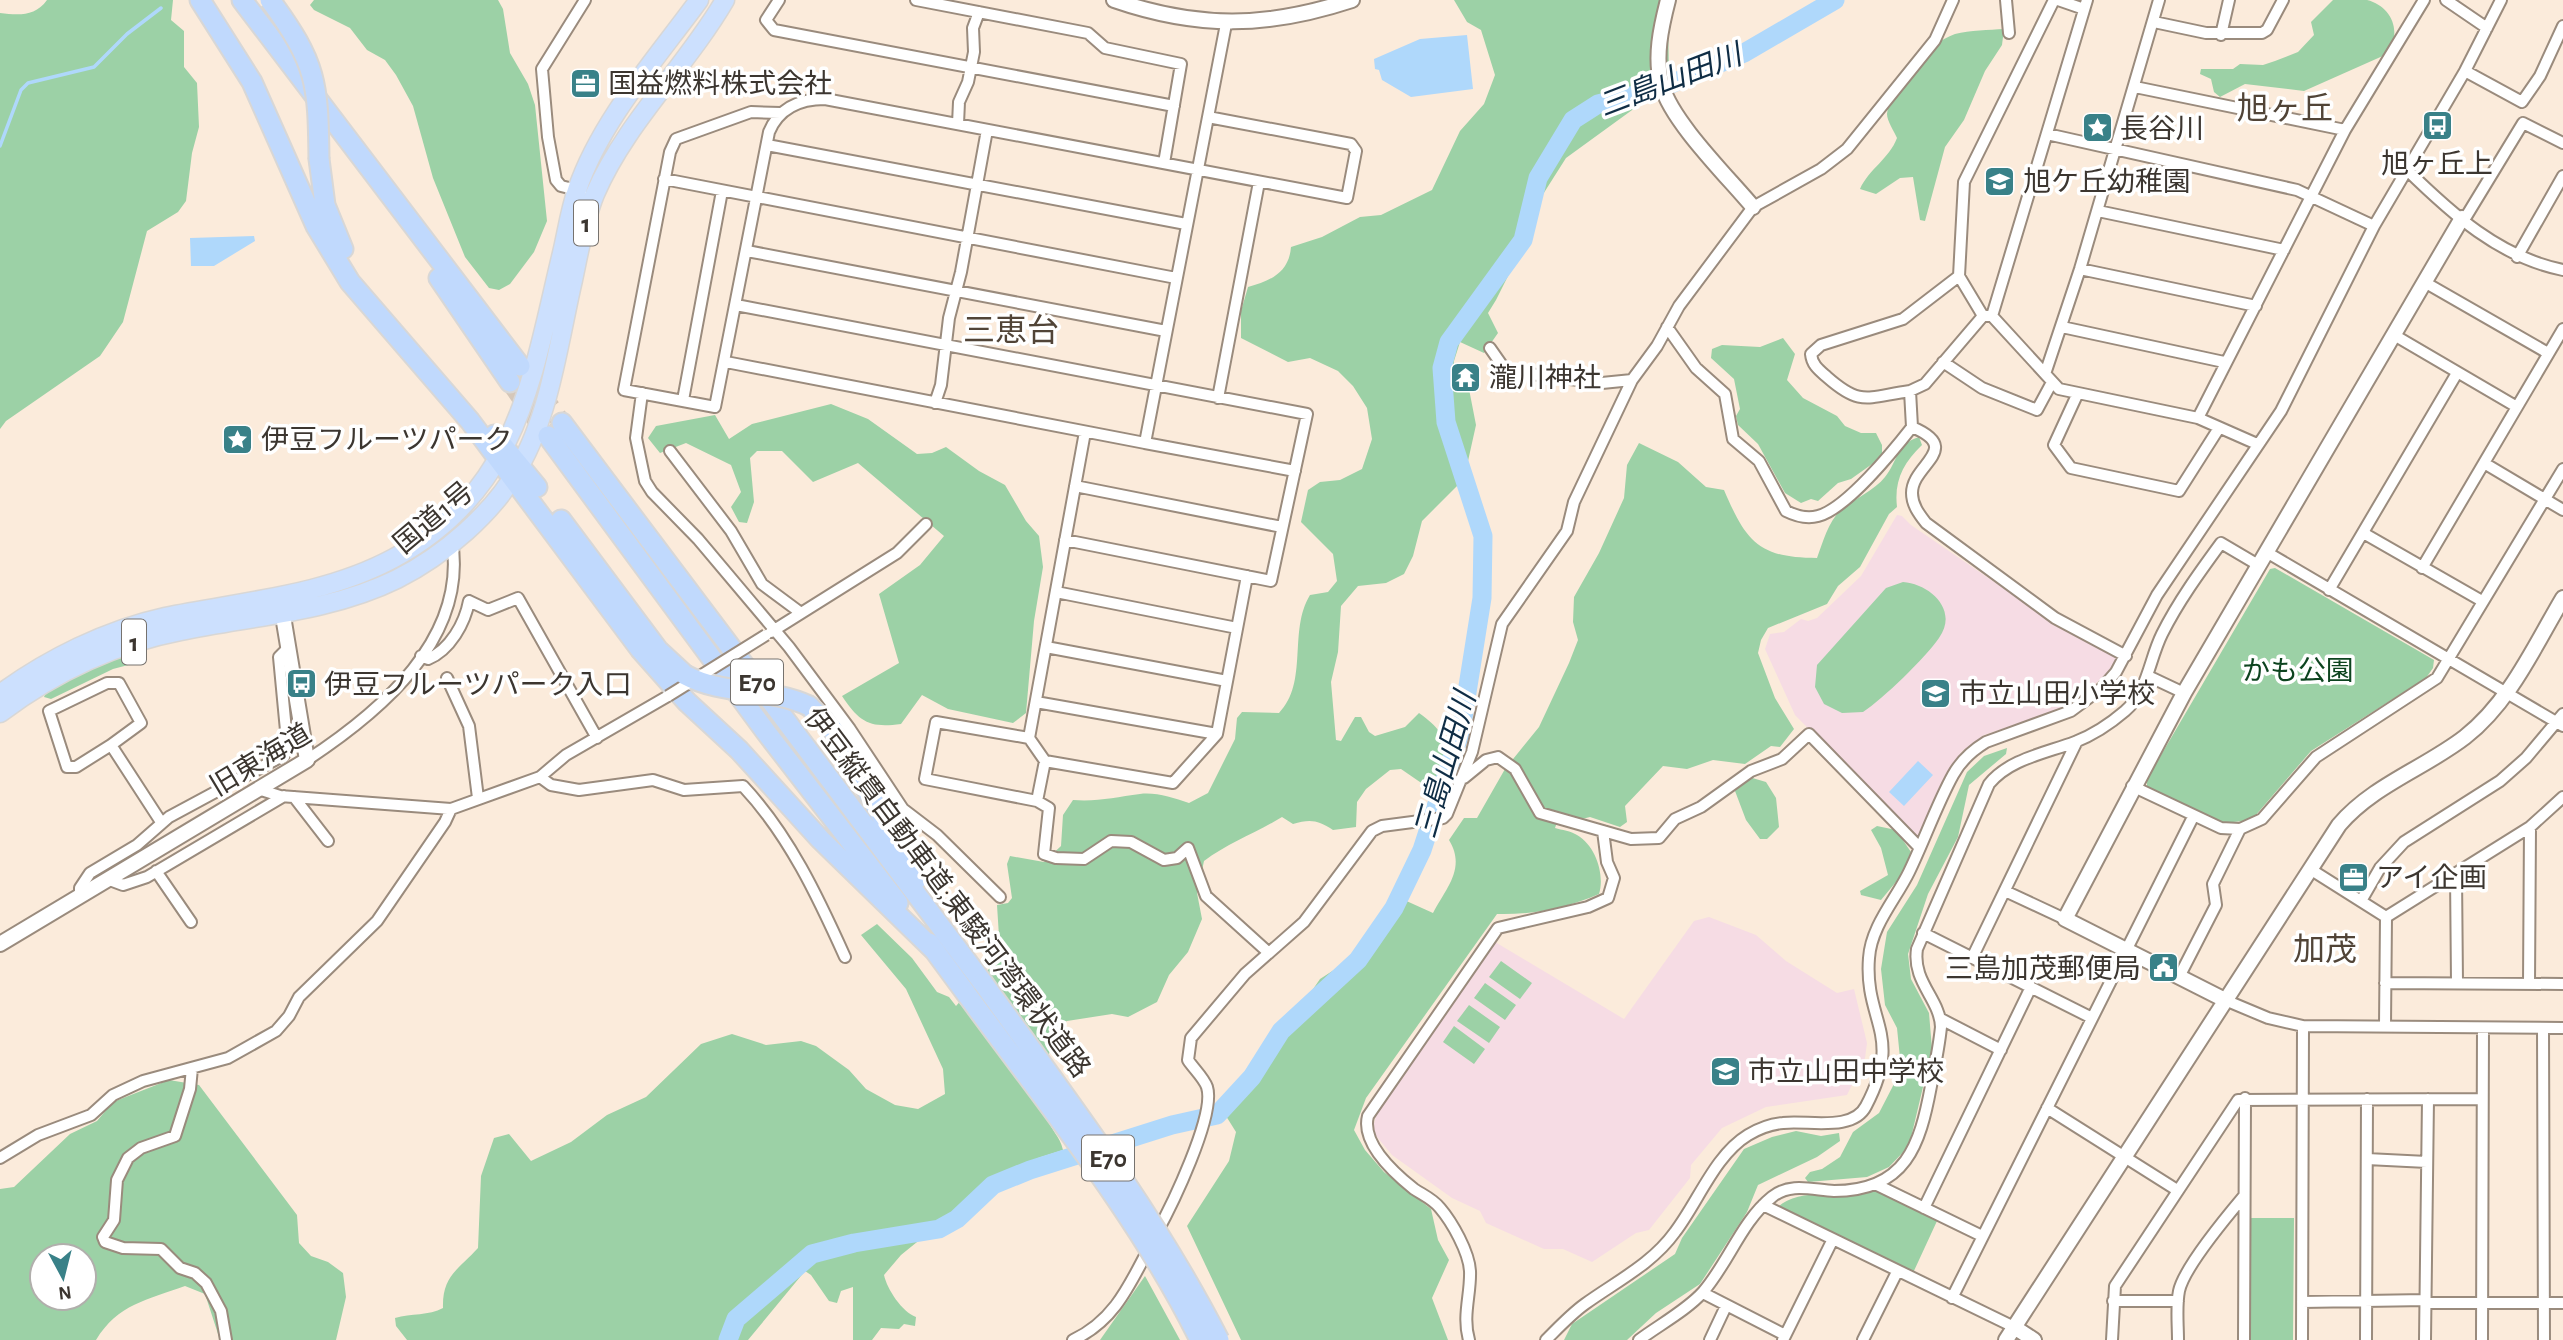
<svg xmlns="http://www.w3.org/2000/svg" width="2563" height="1340" font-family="'Alegreya Sans','Noto Sans JP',sans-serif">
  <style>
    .education { fill: #f6dce4 }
    .green { fill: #9cd1a6; fill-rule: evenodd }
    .water { fill: #afd8fb }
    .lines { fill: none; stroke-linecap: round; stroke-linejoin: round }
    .stream { stroke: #afd8fb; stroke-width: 3.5 }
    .river { stroke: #afd8fb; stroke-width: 19 }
    .motorway-tunnel { stroke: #d5c7b9; stroke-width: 19; stroke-dasharray: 19 10; stroke-linecap: butt }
    .minor-casing { stroke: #9a8b7d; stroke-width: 14 }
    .tertiary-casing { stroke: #9a8b7d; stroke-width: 18 }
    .trunk-casing { stroke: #d8d7d6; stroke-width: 21 }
    .motorway-casing { stroke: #d8d7d6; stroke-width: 23 }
    .minor { stroke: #fff; stroke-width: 10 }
    .tertiary { stroke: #fff; stroke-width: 14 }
    .trunk { stroke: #cce0fe; stroke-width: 18 }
    .motorway { stroke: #c0d9fd; stroke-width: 19 }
    .minor-bridge-casing { stroke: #9a8b7d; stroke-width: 14; stroke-linecap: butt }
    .motorway-bridge-casing { stroke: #d8d7d6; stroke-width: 23; stroke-linecap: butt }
    .minor-bridge { stroke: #fff; stroke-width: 10 }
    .motorway-bridge { stroke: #c0d9fd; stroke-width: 19 }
    .labels { text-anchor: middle; stroke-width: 7; stroke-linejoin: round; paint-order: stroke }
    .shield { fill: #fff; stroke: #76726e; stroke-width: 2 }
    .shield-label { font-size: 26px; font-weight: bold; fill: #3c3630 }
    .poi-label { font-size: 28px; fill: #3c3630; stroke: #fff; text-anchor: start }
    .street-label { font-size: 28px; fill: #3c3630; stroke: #fff }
    .park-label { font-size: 28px; fill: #0d441f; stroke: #fff }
    .water-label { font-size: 30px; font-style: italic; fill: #0f2d45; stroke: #fff }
    .quarter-label { font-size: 32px; fill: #514437; stroke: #fff }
  </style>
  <rect width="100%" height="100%" fill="#fbebdb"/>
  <path class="education" d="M1897,515L1902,516L1911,525L2044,616L2113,653L2118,663L2082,696L2055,711L1984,735L1961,752L1934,809L1919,836L1915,837L1795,715L1765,649L1770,634L1784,632L1801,619L1808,621L1817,618L1861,576Z
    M1709,917L1756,935L1786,961L1837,993L1854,989L1867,1043L1865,1058L1847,1095L1766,1107L1722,1128L1691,1165L1690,1178L1649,1230L1636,1233L1592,1262L1563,1249H1544L1486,1223L1480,1211L1452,1198L1392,1155L1372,1131L1378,1109L1495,942L1624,1019L1694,921Z"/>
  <path class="green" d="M47,0H173L171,20L184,31V67L197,83L199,127L192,153L186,201L178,212L147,231L123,322L100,356L6,421L0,429V13C18,15 35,17 47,0Z
    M314,0H498L503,9L510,53L528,84L535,105L547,221L534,252L510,284L499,290L489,288L465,257L433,178L413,106L396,75L385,60L367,50L350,28L314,10L310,5Z
    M1454,0H1673L1668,16L1669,76L1656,84L1653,100L1639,105L1566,158L1540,199L1536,220L1496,300L1488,313L1498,333L1484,353L1460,342L1454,361L1453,380L1459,387L1469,389L1476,425L1464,479L1422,521L1413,556L1404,574L1386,583L1358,586L1341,606L1338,652L1331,682L1336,740L1341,741L1355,717H1361L1369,732L1375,736L1405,727L1419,713C1456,739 1447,754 1433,791L1401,769L1390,770L1366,789L1357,802L1356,827L1333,830C1318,820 1310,819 1293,824L1282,817C1256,833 1228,843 1204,861L1197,893L1202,919L1188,952L1169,975L1157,1002L1128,1017L1112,1014L1067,1021L1056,1027C1049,1047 1040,1096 1046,1116C1050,1129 1060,1136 1063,1150L1038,1158L959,1208L901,1255L884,1275C887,1289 902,1312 916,1317L915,1326L904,1324L899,1329L881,1328L872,1340H853V1287L841,1291L837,1303L829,1301L811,1275L805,1271L748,1340H407L396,1326L395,1318C411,1313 429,1316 443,1308C442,1276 458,1270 478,1248L481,1176L494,1138L509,1134L531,1161L571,1142L607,1115L646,1097L701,1044L732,1034L766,1045L801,1041L816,1046L849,1070L866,1089L895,1105L918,1109L945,1094L943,1069L906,989L861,935L877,924L912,958L937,992L949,997L956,1006L996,961L1000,952L997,905L1008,903L1012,898L1007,864L1010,856L1044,862L1061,846L1063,815L1073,800C1097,802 1116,797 1140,794C1156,792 1173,798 1189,803L1208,793L1235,739L1237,718L1242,712L1279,713C1309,682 1288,631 1310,595L1328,592L1337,581L1333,554L1301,522L1308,490L1320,482L1340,480L1362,469L1372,439L1367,408L1353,386L1338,371L1310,358L1288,362L1241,338V311L1248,287C1270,281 1289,273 1291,247L1322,237L1360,217L1381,215L1432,190L1460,131L1484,104L1495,75L1481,30L1467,22Z
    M2333,0C2343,0 2357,0 2367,0C2392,6 2404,34 2385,55L2304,91L2245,84L2220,97L2214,92L2211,79L2200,74L2201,69H2233L2240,64L2263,65L2275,61L2298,52L2314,35L2311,22Z
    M2004,29L2002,45L1985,71L1964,120L1945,147L1925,221L1920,220L1913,177L1900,178L1876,194L1860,189C1869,169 1889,159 1897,138C1894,131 1887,121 1887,114C1890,84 1927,44 1955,34C1970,30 1989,30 2004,29Z
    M1783,338L1795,354L1787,380L1803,398L1837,416L1845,426L1861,433H1876L1882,445V457L1851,479L1838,483L1818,501L1811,499L1801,503L1785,493L1758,444L1738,425L1736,416L1740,409L1734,379L1711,358L1712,349L1722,345L1760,347Z
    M831,404L868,419L917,454L932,453L946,447L979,471L1005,485L1026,521L1039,536L1043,567L1034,621L1026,713L1013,723L948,709L922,695L901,724C870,728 860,723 842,696L899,663L879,594L920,565L944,536L858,463L813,482L782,451H757L750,458L754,502L747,523L739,522L731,507L741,492L731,465L686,443L660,453L648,438L656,426L715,415L729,439L752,424Z
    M1919,437L1922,445C1903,463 1894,481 1897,507L1889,514L1860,567L1838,586L1827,604L1768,628L1761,640L1758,653L1775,698L1794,729L1780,747L1771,746L1745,764L1713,760L1687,769L1663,766L1625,806L1627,822L1620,827L1590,817L1578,820L1560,813L1555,828C1562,830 1571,831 1577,835C1596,846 1605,875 1599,894C1567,908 1532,915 1497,914L1366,1098L1354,1130L1365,1150L1384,1172L1431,1209L1438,1240L1449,1260L1432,1298L1448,1340H1241L1187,1226L1229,1161L1236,1132L1226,1116L1320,979L1374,944L1402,899L1433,913C1447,887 1466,868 1449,840L1464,818H1477L1505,769L1539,727L1569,663L1578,640L1573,622L1574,597L1599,553L1624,498L1627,465L1639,443L1678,462L1706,487L1724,490C1746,541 1758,558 1817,558C1823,542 1828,522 1841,510C1854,499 1875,490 1885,477C1898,461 1896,444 1919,437Z
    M2275,568L2434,660L2433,668L2426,678L2311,751L2255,816L2243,821L2224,823L2147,787V779L2270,569Z
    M1903,582C1930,584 1959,610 1939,638C1925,658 1883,699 1863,712L1842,713L1824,704L1815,687L1817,665L1886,588Z
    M126,655L134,660L132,664L113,669L51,699L44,697L48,688Z
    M2007,748L2006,754L1969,785L1958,837L1928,894L1908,954L1911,979L1929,1013L1932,1049L1909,1146L1889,1167L1867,1177L1808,1182L1805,1178L1810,1172L1822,1169L1840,1157L1853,1132L1879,1113L1895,1082L1900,1058L1897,1028L1885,1005L1881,969L1887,932L1917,885L1967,772L1984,756Z
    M1749,777L1766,782L1776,798L1779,827L1767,839H1760L1746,820L1735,791L1740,783Z
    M1877,826L1896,830L1911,852L1900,877L1881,900L1861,895L1860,891L1888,875L1881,848L1871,830Z
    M1501,961L1532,983L1520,999L1489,977Z
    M1485,983L1516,1005L1505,1020L1474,998Z
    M1469,1005L1500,1027L1489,1043L1457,1021Z
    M1454,1026L1485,1049L1474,1064L1443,1042Z
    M169,1080L199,1085L297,1215L299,1243L311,1256L328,1262L343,1273L346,1297L336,1340H220L205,1294L185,1286C147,1300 118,1304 96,1340H0V1189L14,1187L70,1134L97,1121L113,1102ZM42,1256H84V1298H42Z
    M1796,1131L1821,1136L1839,1133L1840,1141L1817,1157L1758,1185L1747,1212L1700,1284L1656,1313L1627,1340H1564L1572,1324L1675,1254L1682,1238L1744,1149L1772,1137Z
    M1874,1190L1937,1221L1913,1273L1777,1208C1798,1186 1846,1198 1874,1190Z
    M2250,1218H2294L2293,1340H2251Z
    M1145,1276L1180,1340H1100Z"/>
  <path class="water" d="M1467,35L1473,89L1411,97L1382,80L1379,70L1375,69L1374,59L1420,39Z
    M254,236L255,241L214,266H191L190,238Z
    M1918,761L1933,775L1904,806L1889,792Z"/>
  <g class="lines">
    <path class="stream" d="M0,146L21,90L28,83L94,67L127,34L161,8"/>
    <path class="river" d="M728,1340L736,1319L812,1254L854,1243L939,1229L957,1219L993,1185L1030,1170L1172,1125L1217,1115L1252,1077L1281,1031L1358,960L1394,908L1422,850L1461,730L1482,598L1483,536L1446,422L1442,368L1449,342L1523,240L1538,178L1573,120L1598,104L1659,89L1744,53L1835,0"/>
    <path class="motorway-tunnel" d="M523,369L562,423
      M510,382L547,435"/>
    <defs>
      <path id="minor" d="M779,0L766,20L774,30L1174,106
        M916,0L1088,33L1105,48L1181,64L1164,163
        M2006,0L2009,33
        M2058,0L2084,9
        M2446,0L2487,28
        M2154,22L2206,33H2262L2267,30L2283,0
        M2221,35L2229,0
        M2465,71L2522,102L2540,76L2563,26
        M2135,87L2345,130
        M780,113L751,112L676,139L670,152L624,390L715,407L769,132C779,108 800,99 825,99L1347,198L1356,151L1351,144L1208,117
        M958,124L959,102L968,82L974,52L973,28L979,12
        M2047,134L2297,190L2374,226
        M767,145L1186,224
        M2406,169C2452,214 2499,257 2563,270
        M664,179L1176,278
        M581,191L561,186L556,180L548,137L542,69L585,0
        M2098,211L2284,250
        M2464,220L2523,123L2563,143
        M747,251L1166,331
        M2517,257L2563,176
        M2080,269L2256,306
        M1959,276L1964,182L2054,0
        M2426,283L2548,353
        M736,305L1307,414L1271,581L1065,540
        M1992,316L2087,0
        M1667,327L1696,368L1725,394L1733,439L1759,461L1786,511C1796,516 1807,519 1818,516C1846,509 1894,450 1912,427C1964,449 1912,464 1912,493C1912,505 1919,514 1926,523L2055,618L2126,656
        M2062,327L2224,362
        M2394,335L2517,407
        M1490,348L1504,368L1514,372L1602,383L1632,380
        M726,362L1145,443L1226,24
        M1943,362L1982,388L2037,410L2051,384
        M2046,371L2080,269L2159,0
        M1910,391C1867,397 1861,407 1827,377C1819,370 1812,365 1811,354L1821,345L1903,319L1959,276L1983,316H1992L2059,389L2198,418L2257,444
        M642,393L636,438L645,481L652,492L698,539L789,647L850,729L903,809L937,835L1000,897
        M2077,395L2054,445L2071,468L2179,491L2219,428
        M1218,398L1259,182
        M683,400L722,191
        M935,403L941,385L949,318L961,272L987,130
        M2198,418L2345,130L2424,0
        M1912,427L1910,391L1925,384L1983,316
        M1085,432L1029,738L1045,761L1173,783L1217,734L1247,576
        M1145,443L1295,471
        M670,451L731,531L762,584L801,613
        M2484,463L2563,510
        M1075,486L1282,527
        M2365,534L2482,601
        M2268,553L2563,726
        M2422,568L2563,329
        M2329,590L2457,373
        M1056,592L1237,628
        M771,632L897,553L926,524
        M1046,647L1227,681
        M421,656L428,659C450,650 465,623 469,601L488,610L518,598L597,738
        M2148,676L2184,693
        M447,678L469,726L478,798
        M1036,702L1217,734
        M1029,738L936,722L925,779L1037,801L1045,761
        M111,745L76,767H67L49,711L107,683H119L141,723L111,745L161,822
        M307,760C380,712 468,639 452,541
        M540,777L551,785L579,790L653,780L684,790L743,786C789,835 818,897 845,957
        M1464,778L1486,760L1498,757L1515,769L1540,813L1631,839L1659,838L1675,819L1701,807L1751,771L1782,759L1809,734L1920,848
        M2132,786L2221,828L2240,829L2262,819L2316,757L2437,678L2563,469
        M258,789L280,796L451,809L540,777L566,755L668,696
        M294,797L328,841
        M1037,801L1049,808L1044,854L1056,858L1084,859L1111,841L1131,842L1164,860L1177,858L1188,848L1206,896L1269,953
        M2310,869L2386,917
        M156,871L191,922
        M2456,875L2457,983
        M107,879L123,885L147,877L284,796
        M2005,891L2065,919
        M80,895V888L90,873L137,845L169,817L284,755L287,741L279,657L288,648
        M2361,901L2380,868L2404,842L2500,781L2526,758L2563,714
        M2386,917L2530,827L2563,797
        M1923,933L2090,1017
        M1973,956L2077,741
        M2179,977L2216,905L2213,884L2240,829
        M2385,983L2563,984
        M2529,983L2530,827
        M2225,1000L2268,1018L2303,1026L2563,1028
        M1941,1019L2001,1050
        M2385,1026L2386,917
        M2543,1029L2544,1340
        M192,1068L190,1089L175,1136L141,1148L128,1158L117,1180L114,1220L103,1237L105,1242L123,1248L161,1249L180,1268L195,1273L206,1283L221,1311L226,1340
        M2047,1108L2177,1190
        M0,1158L38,1135L91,1115L113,1095L143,1081L228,1058L276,1031L289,1016L299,997L377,921L445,822L451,809
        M2367,1159L2427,1162
        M1875,1184L1982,1236
        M1763,1205L2014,1327
        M1924,1208L2031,987
        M1156,1234C1171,1207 1216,1115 1207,1087C1204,1078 1193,1068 1188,1060L1191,1038L1245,974L1304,922L1372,831L1382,826L1443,818L1447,814L1472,752L1502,624L1567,531L1574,502L1632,380L1657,346L1679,306L1753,207L1821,169L1847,149L1935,40L1953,0
        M1703,1293L1785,1335
        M1952,1298L2193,817
        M2113,1301H2178
        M2302,1302L2426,1300
        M2426,1303H2563
        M1073,1340C1114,1321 1129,1286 1149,1248
        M1469,1340C1462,1316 1471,1294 1470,1271C1469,1252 1452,1222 1440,1208C1433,1199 1423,1195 1414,1189C1394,1173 1361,1143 1368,1116L1498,928L1588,907L1608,898L1614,878L1607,862L1603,831
        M1546,1340C1558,1328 1571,1314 1585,1304C1617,1281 1652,1264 1675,1232C1698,1202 1715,1155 1748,1135C1758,1129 1771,1124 1783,1123C1808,1120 1853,1132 1866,1106C1904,1034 1864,1022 1869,958C1871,926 1896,899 1909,872C1924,841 1937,804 1953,775C1960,762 1973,750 1986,742L2071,711L2102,688L2116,672L2157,595L2281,411L2374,226L2465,71L2501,0
        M1639,1340C1659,1325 1687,1310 1703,1292C1729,1262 1741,1222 1772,1197C1790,1182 1813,1190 1834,1191C1906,1191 1920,1145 1931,1086C1935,1066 1939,1047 1941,1027C1940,999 1912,982 1917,949L1989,784C2009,759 2046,753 2075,742C2093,735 2111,723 2125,711C2148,691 2149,660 2162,634C2178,602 2199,573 2221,543L2260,566
        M1710,1340L1726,1306
        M1783,1340L1833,1239
        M1863,1340L1897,1272
        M2112,1340L2115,1286L2238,1100L2482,1099
        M2178,1340C2178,1324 2176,1306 2179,1291C2184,1267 2228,1215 2244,1196
        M2244,1340L2245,1098
        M2302,1340L2303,1026
        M2366,1340L2367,1099
        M2425,1340L2428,1099
        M2482,1340L2483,1028"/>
      <path id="tertiary" d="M1114,0C1198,29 1267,28 1352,0
        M1668,0C1661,27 1654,58 1662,86C1672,122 1728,177 1753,207
        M0,944L307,760L281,604
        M2225,1000L2065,919L2184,693L2462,218
        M2014,1327L2034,1340
        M2006,1340L2339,825C2373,785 2425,768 2465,737C2510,702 2535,645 2563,598"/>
      <path id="trunk" d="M0,694C48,659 106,630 165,617C242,601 324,596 394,558C519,491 532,377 562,253C567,232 570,210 577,190C601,120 656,59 699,0
        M0,713C55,672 113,644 181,631C253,616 330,612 397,579C443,556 494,513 519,467C550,414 559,340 573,280C579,252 584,221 595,194C626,122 686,67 725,0"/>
      <path id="motorway" d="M200,0L252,82L316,226L350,282L470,421L640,649L687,702L739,750L820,839L936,952
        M242,0L520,366
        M319,159L325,205L343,249
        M439,278L510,382
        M562,423L983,983
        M494,435L537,487
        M548,436L766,732L898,903
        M561,520L658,650L685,675
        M809,706L833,730L917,879
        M929,943L968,996"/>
    </defs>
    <use href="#minor" class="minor-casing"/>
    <use href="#tertiary" class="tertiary-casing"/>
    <use href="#trunk" class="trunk-casing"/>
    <use href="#motorway" class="motorway-casing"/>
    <use href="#minor" class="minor"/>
    <use href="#tertiary" class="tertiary"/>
    <use href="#trunk" class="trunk"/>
    <use href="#motorway" class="motorway"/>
    <defs>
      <path id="minor-bridge" d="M668,696L766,635"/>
      <path id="motorway-bridge" d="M270,0C317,64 318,82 319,159
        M685,675C724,696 769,687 809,706
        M983,983C1067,1099 1154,1213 1219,1340
        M968,996C1049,1107 1139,1216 1200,1340"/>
    </defs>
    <use href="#minor-bridge" class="minor-bridge-casing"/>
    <use href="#motorway-bridge" class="motorway-bridge-casing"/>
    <use href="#minor-bridge" class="minor-bridge"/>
    <use href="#motorway-bridge" class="motorway-bridge"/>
  </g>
  <defs>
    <symbol id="office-square" viewBox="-11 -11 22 22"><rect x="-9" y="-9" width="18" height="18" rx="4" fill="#398188" stroke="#fff"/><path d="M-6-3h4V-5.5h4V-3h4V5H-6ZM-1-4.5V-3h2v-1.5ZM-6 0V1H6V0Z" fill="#fff"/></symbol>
    <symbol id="bus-square" viewBox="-11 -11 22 22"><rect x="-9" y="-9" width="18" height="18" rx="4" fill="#398188" stroke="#fff"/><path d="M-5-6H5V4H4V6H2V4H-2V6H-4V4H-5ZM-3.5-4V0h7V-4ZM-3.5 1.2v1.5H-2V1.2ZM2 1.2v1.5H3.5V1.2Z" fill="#fff"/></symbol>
    <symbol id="sight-square" viewBox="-11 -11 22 22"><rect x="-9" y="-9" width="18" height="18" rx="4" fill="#398188" stroke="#fff"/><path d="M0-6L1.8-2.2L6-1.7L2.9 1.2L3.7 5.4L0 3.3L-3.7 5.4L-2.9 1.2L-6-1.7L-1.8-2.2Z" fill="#fff"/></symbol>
    <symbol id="school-square" viewBox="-11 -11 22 22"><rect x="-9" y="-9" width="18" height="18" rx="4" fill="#398188" stroke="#fff"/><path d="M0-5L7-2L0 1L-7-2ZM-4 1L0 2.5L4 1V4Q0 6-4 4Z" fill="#fff"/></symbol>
    <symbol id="temple-square" viewBox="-11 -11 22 22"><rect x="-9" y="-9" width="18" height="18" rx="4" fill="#398188" stroke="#fff"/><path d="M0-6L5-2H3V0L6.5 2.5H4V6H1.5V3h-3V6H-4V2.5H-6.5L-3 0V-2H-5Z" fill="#fff"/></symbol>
    <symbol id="civic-square" viewBox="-11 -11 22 22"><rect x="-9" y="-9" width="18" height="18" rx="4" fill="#398188" stroke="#fff"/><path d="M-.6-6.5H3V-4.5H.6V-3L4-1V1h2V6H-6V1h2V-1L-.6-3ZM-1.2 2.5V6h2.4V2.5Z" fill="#fff"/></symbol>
  </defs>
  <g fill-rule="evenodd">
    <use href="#office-square" x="568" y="66" width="35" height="35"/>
    <use href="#bus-square" x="2420" y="108" width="35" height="35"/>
    <use href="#sight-square" x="2080" y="110" width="35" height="35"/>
    <use href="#school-square" x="1982" y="164" width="35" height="35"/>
    <use href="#temple-square" x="1448" y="360" width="35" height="35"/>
    <use href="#sight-square" x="220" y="422" width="35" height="35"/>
    <use href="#bus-square" x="284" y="666" width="35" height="35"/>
    <use href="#school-square" x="1918" y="676" width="35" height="35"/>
    <use href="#office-square" x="2336" y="860" width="35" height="35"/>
    <use href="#civic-square" x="2146" y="950" width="35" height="35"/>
    <use href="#school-square" x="1708" y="1054" width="35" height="35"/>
  </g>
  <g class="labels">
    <g class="shield">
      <rect x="574" y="200.5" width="24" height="45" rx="5"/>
      <rect x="122" y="619.5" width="24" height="45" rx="5"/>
      <rect x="731" y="659.5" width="52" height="45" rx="5"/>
      <rect x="1082" y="1135.5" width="52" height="45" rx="5"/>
    </g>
    <g class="shield-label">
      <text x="586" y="232">1</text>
      <text x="134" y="651">1</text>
      <text x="757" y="691">E70</text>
      <text x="1108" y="1167">E70</text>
    </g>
    <g class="poi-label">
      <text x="608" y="93">国益燃料株式会社</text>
      <text x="2120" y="138">長谷川</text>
      <text x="2437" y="173" text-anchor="middle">旭ヶ丘上</text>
      <text x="2023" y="191">旭ケ丘幼稚園</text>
      <text x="1489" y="387">瀧川神社</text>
      <text x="261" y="449">伊豆フルーツパーク</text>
      <text x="324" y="694">伊豆フルーツパーク入口</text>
      <text x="1959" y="703">市立山田小学校</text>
      <text x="2376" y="887">アイ企画</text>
      <text x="2141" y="978" text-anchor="end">三島加茂郵便局</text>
      <text x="1748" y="1081">市立山田中学校</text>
    </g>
    <g class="street-label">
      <text transform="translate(433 517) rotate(-40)" y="10">国道1号</text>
      <text transform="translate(260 759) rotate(-31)" y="10">旧東海道</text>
      <text transform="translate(948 892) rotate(53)" y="10">伊豆縦貫自動車道;東駿河湾環状道路</text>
    </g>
    <g class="park-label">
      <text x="2298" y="680">かも公園</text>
    </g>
    <g class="water-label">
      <text transform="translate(1670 80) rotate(-21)" y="10">三島山田川</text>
      <text transform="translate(1445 765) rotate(-74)" y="10">三島山田川</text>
    </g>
    <g class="quarter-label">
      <text x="2285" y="119">旭ヶ丘</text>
      <text x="1011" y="341">三恵台</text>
      <text x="2325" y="960">加茂</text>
    </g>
  </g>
  <g transform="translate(63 1277) rotate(173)"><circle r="33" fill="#ffffff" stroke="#b1afac" stroke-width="2"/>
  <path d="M0-5L12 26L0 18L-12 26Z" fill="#398188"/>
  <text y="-10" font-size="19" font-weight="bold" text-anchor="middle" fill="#3c3630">N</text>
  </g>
</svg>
